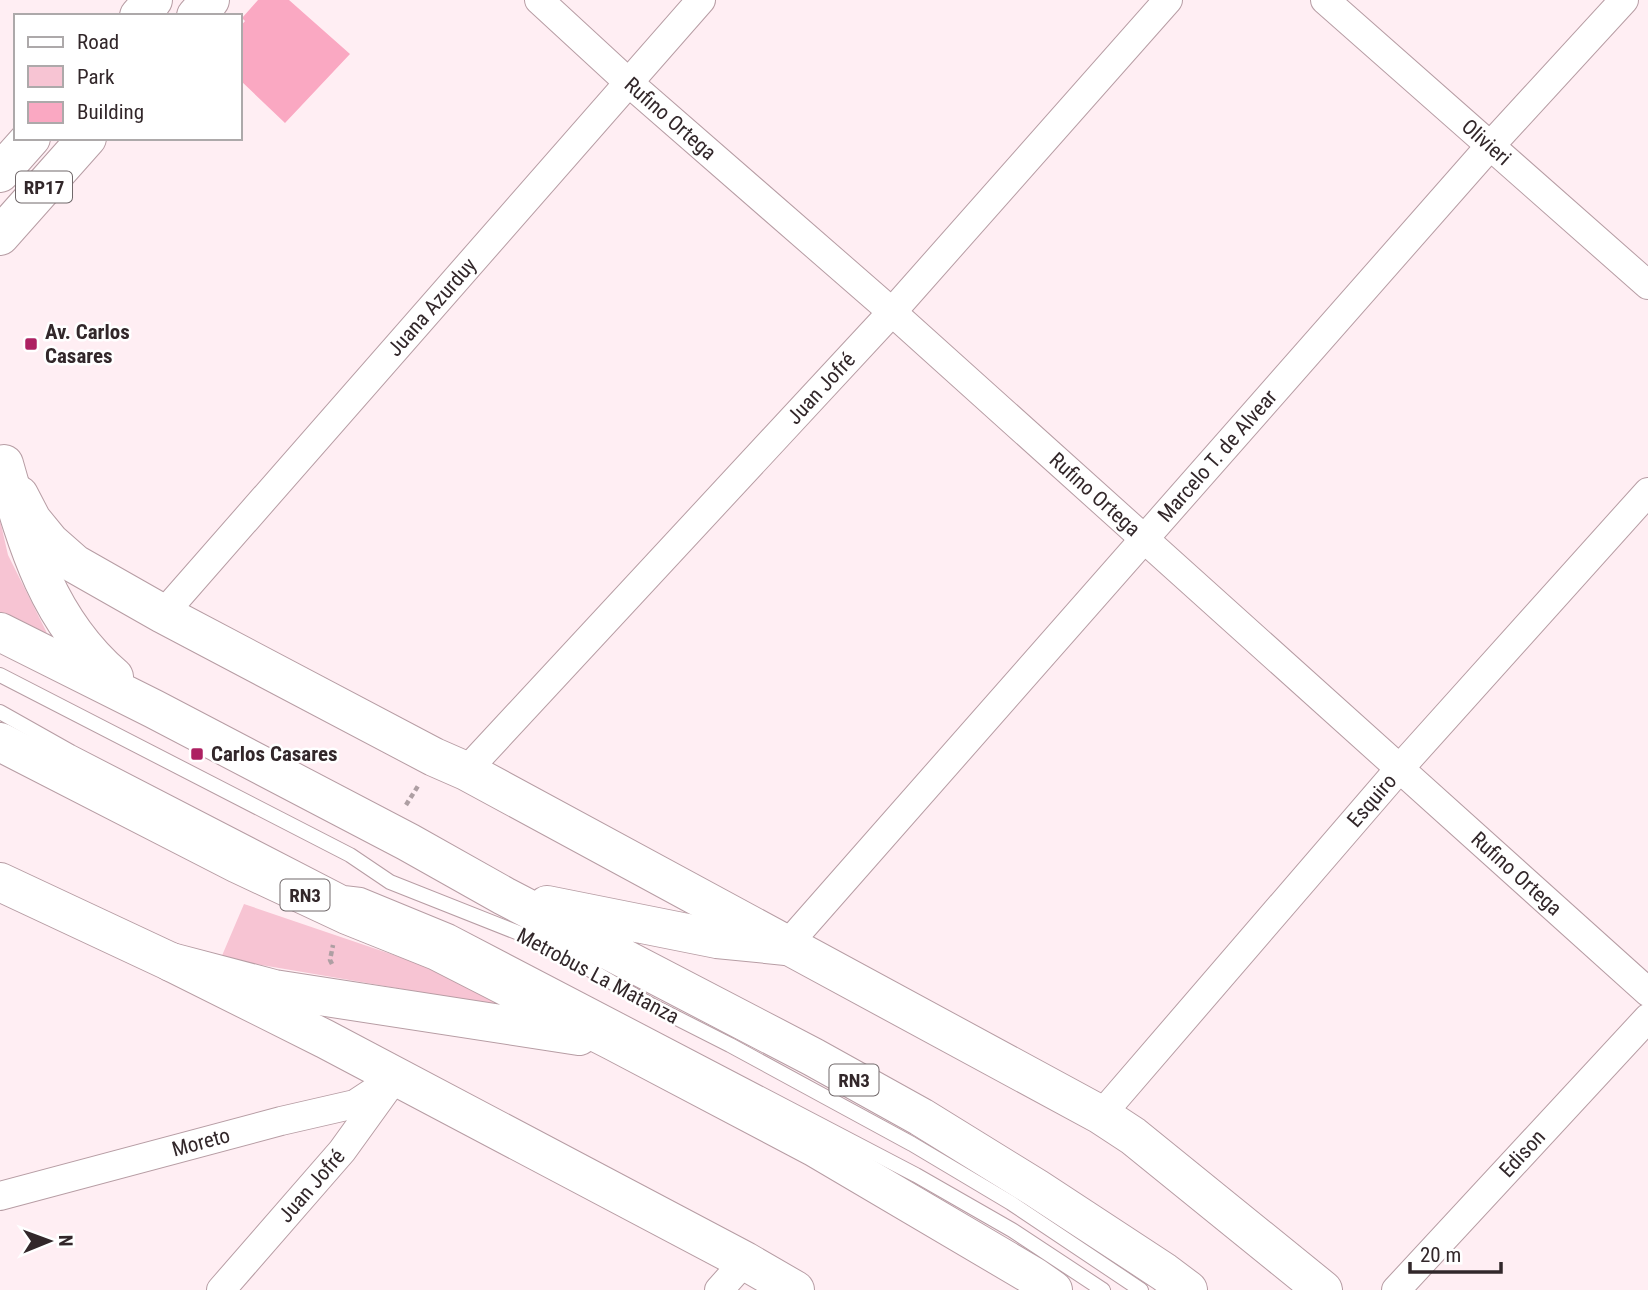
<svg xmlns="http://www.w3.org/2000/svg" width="1648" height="1290" font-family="'Roboto Condensed',sans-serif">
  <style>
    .green { fill: #f7c4d3 }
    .building { fill: #faa8c2 }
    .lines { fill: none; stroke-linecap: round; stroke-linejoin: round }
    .lane-casing { stroke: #b79da4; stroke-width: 16 }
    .street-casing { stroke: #b79da4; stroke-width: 30 }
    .secondary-casing { stroke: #b79da4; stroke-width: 40 }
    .primary-casing { stroke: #b79da4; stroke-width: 40 }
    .highway-casing { stroke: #b79da4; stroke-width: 40 }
    .path { stroke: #ae9fa3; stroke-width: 4.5; stroke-dasharray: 5 3.5; stroke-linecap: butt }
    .lane { stroke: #fff; stroke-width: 14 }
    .street { stroke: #fff; stroke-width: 28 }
    .secondary { stroke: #fff; stroke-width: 38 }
    .primary { stroke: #fff; stroke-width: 38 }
    .highway { stroke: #fff; stroke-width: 38 }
    .poi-dot { fill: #ad2162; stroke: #fff; stroke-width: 2.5 }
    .labels { text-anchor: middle; stroke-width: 5; stroke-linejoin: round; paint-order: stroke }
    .shield { fill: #fff; stroke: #70686a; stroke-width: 2 }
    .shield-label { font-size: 19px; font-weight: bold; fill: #32272a }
    .street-label { font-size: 21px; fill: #32272a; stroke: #fff }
    .poi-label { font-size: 21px; font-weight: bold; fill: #32272a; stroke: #fff; text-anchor: start }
  </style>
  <rect width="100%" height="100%" fill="#ffeef3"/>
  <path class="green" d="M0,520L8,555L46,631L50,645L0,617Z
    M244,904L432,968L508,1007L221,958Z"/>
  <path class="building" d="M258,0H289L350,54L285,123L240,80V27L245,21L242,18Z"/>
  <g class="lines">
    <defs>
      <path id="lane" d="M0,675L350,855L390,882L544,943L651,1005L730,1045L912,1144L1011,1203L1141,1290
        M0,712L71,752L344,893L361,895L451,932L916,1175L1012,1230L1103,1290"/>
      <g id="street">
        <path id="s1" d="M539,0L628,82L892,312L1648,992"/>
        <path id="s2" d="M1325,0L1648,285"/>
        <path id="s3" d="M163,614L701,0"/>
        <path id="s4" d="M466,771L892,312L1168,0"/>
        <path id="s5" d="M786,946L1490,146L1624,0"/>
        <path id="s6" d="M1101,1115L1400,768L1648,492"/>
        <path id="s7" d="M0,1196L281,1121L355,1104L396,1077"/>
        <path id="s8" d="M221,1290L342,1151L386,1090"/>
        <path d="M719,1290L745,1261"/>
        <path id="s9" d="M1396,1290L1648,1018"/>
      </g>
      <path id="secondary" d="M19,495L32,520L50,542L75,564L163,614L434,757L466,771L1101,1115L1133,1136L1323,1290
        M0,882L171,962L325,1039L745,1261L795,1290"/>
      <path id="primary" d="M139,16L153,0
        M196,16L210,0
        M0,173L31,138
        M0,236L87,138"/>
      <path id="highway" d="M4,464C27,545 48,620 114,677
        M0,632L154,709L408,842L504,896L813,1057L921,1117L1036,1188L1164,1272L1188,1290
        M0,742L238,864L347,915L437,951L613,1041L814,1147L1033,1276L1053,1290
        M547,905L717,939L786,946
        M171,962L274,989L579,1036"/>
    </defs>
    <use href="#lane" class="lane-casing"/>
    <use href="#street" class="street-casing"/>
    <use href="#secondary" class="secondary-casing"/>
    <use href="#primary" class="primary-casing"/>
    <use href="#highway" class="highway-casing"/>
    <path class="path" d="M406,805L418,786
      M332,964L330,960L333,945"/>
    <use href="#lane" class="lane"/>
    <use href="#street" class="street"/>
    <use href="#secondary" class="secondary"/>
    <use href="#primary" class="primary"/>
    <use href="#highway" class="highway"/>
  </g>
  <g class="poi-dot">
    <rect x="24" y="337" width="14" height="14" rx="3.5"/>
    <rect x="190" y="747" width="14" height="14" rx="3.5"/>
  </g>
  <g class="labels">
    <g class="shield">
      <rect x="16" y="171.5" width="56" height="31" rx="5"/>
      <rect x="280.5" y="879.5" width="49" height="31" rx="5"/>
      <rect x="829.5" y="1064.5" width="49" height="31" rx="5"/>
    </g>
    <g class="shield-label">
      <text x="44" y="194">RP17</text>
      <text x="305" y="902">RN3</text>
      <text x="854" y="1087">RN3</text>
    </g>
    <g class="street-label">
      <text dy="7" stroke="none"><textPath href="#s1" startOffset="177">Rufino Ortega</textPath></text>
      <text dy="7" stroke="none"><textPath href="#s2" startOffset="215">Olivieri</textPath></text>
      <text dy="7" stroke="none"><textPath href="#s3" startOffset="408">Juana Azurduy</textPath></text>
      <text dy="7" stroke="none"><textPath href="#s4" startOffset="522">Juan Jofré</textPath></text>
      <text dy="7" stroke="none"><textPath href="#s5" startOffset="653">Marcelo T. de Alvear</textPath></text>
      <text dy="7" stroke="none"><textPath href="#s1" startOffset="744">Rufino Ortega</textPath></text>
      <text dy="7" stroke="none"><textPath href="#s6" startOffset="415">Esquiro</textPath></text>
      <text dy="7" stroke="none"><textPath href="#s1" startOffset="1311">Rufino Ortega</textPath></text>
      <text transform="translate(598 976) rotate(28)" y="7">Metrobus La Matanza</text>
      <text dy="7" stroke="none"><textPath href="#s7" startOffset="208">Moreto</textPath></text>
      <text dy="7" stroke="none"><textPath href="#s9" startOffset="186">Edison</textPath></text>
      <text dy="7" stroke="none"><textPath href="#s8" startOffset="138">Juan Jofré</textPath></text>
    </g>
    <g class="poi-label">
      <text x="45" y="339">Av. Carlos<tspan x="45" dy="24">Casares</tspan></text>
      <text x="211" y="761">Carlos Casares</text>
    </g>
  </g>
  <rect x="14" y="14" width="228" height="126" fill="#ffffff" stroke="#ada9aa" stroke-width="2"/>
  <rect x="28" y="37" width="35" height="10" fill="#ffffff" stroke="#ada9aa" stroke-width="2"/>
  <text x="77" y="49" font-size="21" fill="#32272a">Road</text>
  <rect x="28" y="66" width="35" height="21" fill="#f7c4d3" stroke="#ada9aa" stroke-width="2"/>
  <text x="77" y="84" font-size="21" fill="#32272a">Park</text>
  <rect x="28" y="102" width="35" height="21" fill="#faa8c2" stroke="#ada9aa" stroke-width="2"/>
  <text x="77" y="119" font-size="21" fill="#32272a">Building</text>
  <g transform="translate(49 1241) rotate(89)" stroke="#ffffff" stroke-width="5" paint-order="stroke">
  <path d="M0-5L12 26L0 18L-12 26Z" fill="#32272a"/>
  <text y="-10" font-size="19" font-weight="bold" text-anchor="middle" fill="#32272a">N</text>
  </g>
  <path d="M1410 1262v10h91v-10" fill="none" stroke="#32272a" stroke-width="3.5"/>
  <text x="1420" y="1262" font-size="21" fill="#32272a" stroke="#ffffff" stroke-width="5" paint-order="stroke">20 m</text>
</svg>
